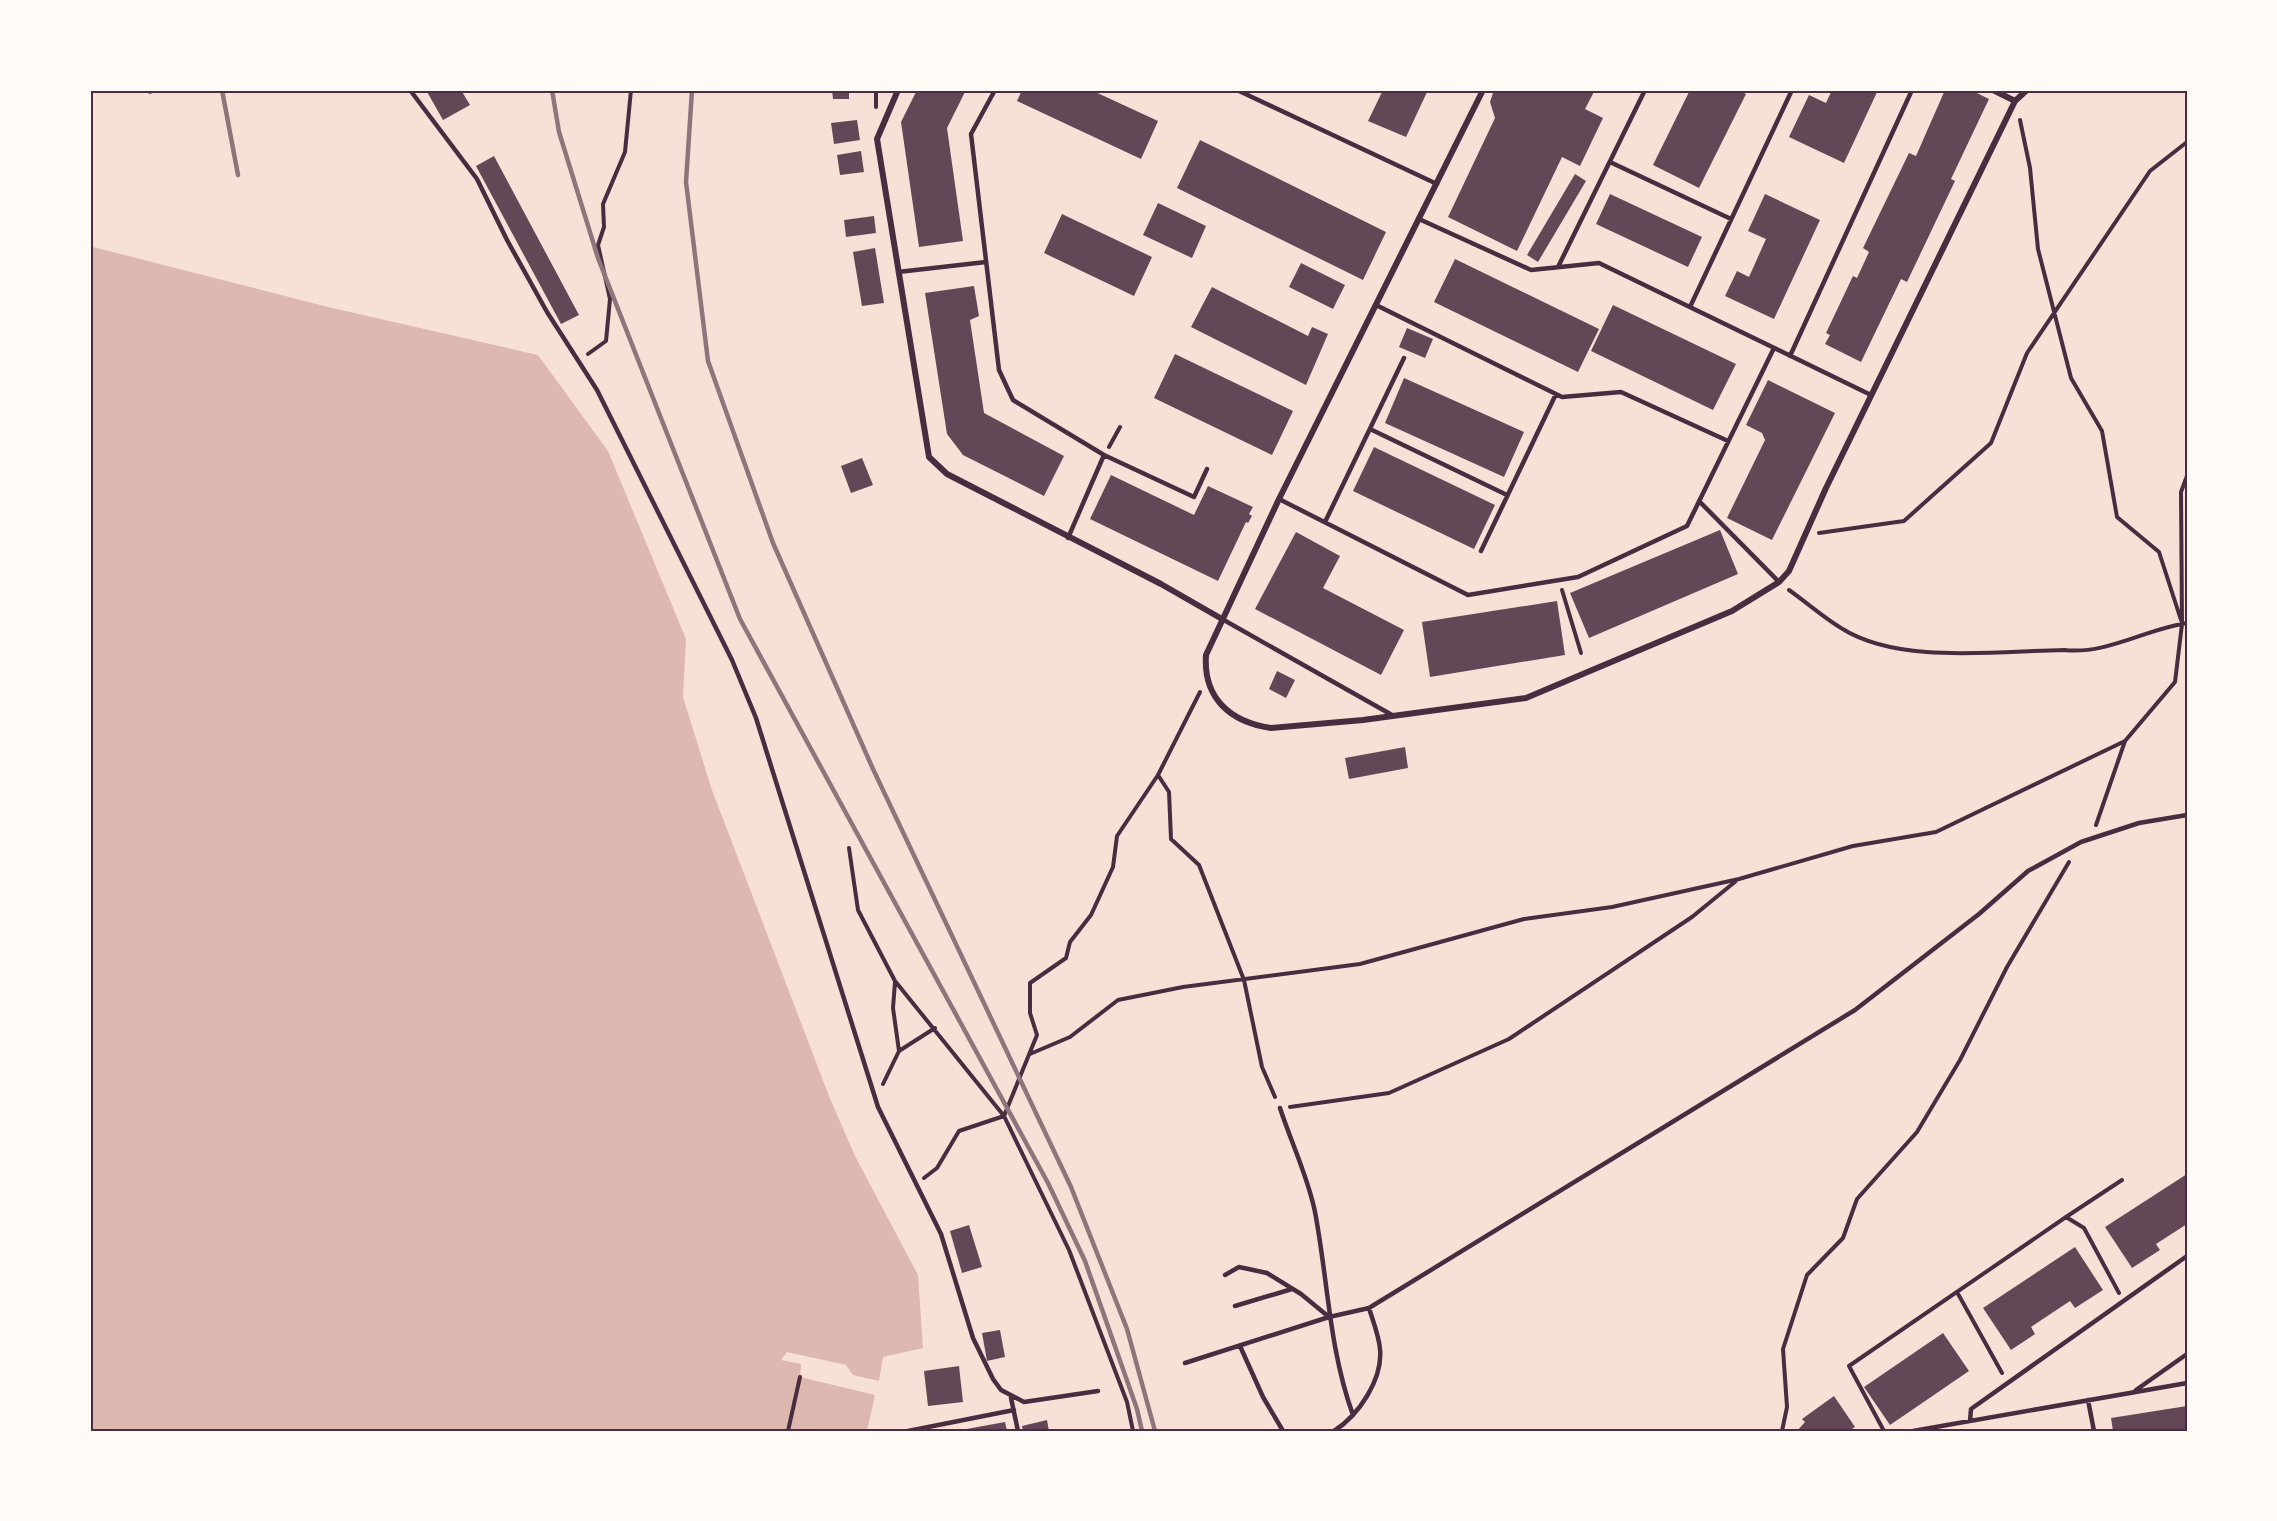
<svg xmlns="http://www.w3.org/2000/svg" width="2277" height="1521" font-family="Raleway,sans-serif">
  <style>
    .water { fill: #dcb8b0 }
    .building { fill: #644757 }
    .lines { fill: none; stroke-linecap: round; stroke-linejoin: round }
    .path { stroke: #4a2c40; stroke-width: 4 }
    .service { stroke: #4a2c40; stroke-width: 4.5 }
    .minor { stroke: #4a2c40; stroke-width: 6 }
    .rail { stroke: #8f747c; stroke-width: 4.5 }
    .neatline { fill: none; stroke: #4a2c40; stroke-width: 2 }
  </style>
  <rect width="100%" height="100%" fill="#f7e1d7"/>
  <path class="water" d="M90,205L93,247L328,307L538,355L608,451L686,639L683,697L712,790L829,1096L855,1156L918,1275L923,1348L883,1357L879,1381L853,1375L846,1365L787,1352L781,1360L801,1364L800,1377L875,1395L867,1431H90Z"/>
  <path class="building" d="M426,90H461L470,105L443,120Z
    M832,90H849V99H833Z
    M917,90H966L947,128L963,241L919,247L901,122Z
    M1022,90H1091L1158,121L1141,159L1017,101Z
    M1383,90H1428L1406,137L1368,121Z
    M1494,90H1541L1547,93L1549,90H1595L1585,109L1603,118L1580,166L1562,157L1517,251L1448,217L1495,118L1490,102Z
    M1690,90H1737L1746,94L1699,188L1653,165Z
    M1832,90H1878L1844,163L1789,137L1809,95L1826,103Z
    M1945,90H1971L1989,99L1951,179L1955,181L1907,282L1901,279L1861,362L1825,344L1830,335L1826,333L1853,276L1857,278L1869,252L1863,248L1909,153L1916,156Z
    M857,120L860,140L834,144L831,123Z
    M1200,140L1386,232L1363,280L1177,188Z
    M861,151L864,172L840,175L837,155Z
    M494,156L579,315L561,324L476,166Z
    M1575,174L1586,181L1538,262L1527,255Z
    M1610,194L1702,237L1688,267L1596,224Z
    M1765,194L1820,220L1774,319L1725,296L1737,271L1749,277L1766,239L1748,231Z
    M1158,203L1206,226L1192,258L1143,235Z
    M1062,214L1152,257L1134,296L1044,253Z
    M874,216L876,233L846,237L844,220Z
    M875,248L884,303L862,306L853,252Z
    M1455,259L1599,329L1578,372L1434,302Z
    M1301,263L1345,285L1333,309L1289,287Z
    M974,286L979,316L970,320L984,413L1064,456L1044,496L963,455L947,434L925,293Z
    M1212,287L1308,336L1312,327L1328,334L1306,385L1191,327Z
    M1613,305L1736,364L1713,410L1591,351Z
    M1407,328L1433,339L1425,358L1399,347Z
    M1175,354L1293,411L1272,455L1154,398Z
    M1404,378L1524,432L1504,477L1385,423Z
    M1768,380L1835,413L1772,540L1727,518L1765,440L1762,433L1746,425Z
    M1374,447L1495,505L1474,549L1353,491Z
    M862,458L873,485L851,493L841,466Z
    M1111,475L1194,515L1208,486L1253,507L1249,514L1252,516L1248,523L1246,522L1218,581L1090,519Z
    M1720,530L1738,574L1589,638L1570,593Z
    M1296,532L1340,556L1323,588L1404,630L1381,675L1255,609Z
    M1557,601L1565,655L1430,677L1422,622Z
    M1277,671L1295,680L1286,698L1269,689Z
    M1405,747L1408,768L1349,779L1345,758Z
    M2187,1174V1224L2156,1244L2160,1250L2132,1268L2105,1227Z
    M969,1225L982,1267L962,1273L950,1231Z
    M2075,1247L2103,1290L2075,1308L2070,1301L2031,1327L2035,1334L2011,1350L1983,1308Z
    M1000,1330L1005,1357L987,1361L982,1333Z
    M1943,1333L1969,1371L1890,1425L1864,1387Z
    M959,1366L963,1402L928,1406L924,1371Z
    M1834,1396L1855,1427L1849,1431H1797L1805,1422L1802,1419Z
    M2187,1406V1431H2113L2111,1418Z
    M1047,1420L1049,1431H1023L1022,1426Z
    M1005,1422L1007,1431H961V1430Z"/>
  <g class="lines">
    <path class="path" d="M876,90V107
      M2020,120L2030,168L2038,249L2071,378L2102,431L2117,517L2159,552L2181,620
      M588,354L606,341L610,299L598,245L604,227L603,204L625,152L631,90
      M1109,447L1120,427
      M1819,533L1904,521L1991,443L2027,353L2150,171L2187,142
      M1562,590L1581,653
      M1789,590C1806,602 1823,617 1841,628C1899,665 1997,651 2064,650C2106,655 2146,629 2187,623
      M1158,775L1169,792L1171,839L1199,865L1244,980L1262,1067L1275,1097
      M2096,825L2125,741
      M849,848L858,910L895,981L1004,1116L1069,1250L1127,1402L1133,1431
      M899,1051L935,1028
      M1030,1054L1070,1037L1118,1000L1183,987L1360,964L1524,919L1612,907L1739,879L1853,846L1936,832L2125,741L2175,682L2182,624L2181,492L2187,476
      M883,1084L899,1051L893,1008L895,982
      M1290,1107L1389,1093L1509,1039L1692,917L1736,881
      M924,1178L937,1168L959,1131L1004,1116L1037,1035L1030,1013V983L1066,958L1070,942L1091,915L1113,867L1117,836L1158,775L1200,692
      M2066,1217L2122,1180
      M1957,1292L2002,1373
      M788,1431L800,1377
      M1782,1431L1787,1407L1783,1349L1807,1275L1843,1238L1857,1199L1917,1132L1960,1060L2007,967L2069,862
      M1884,1431L1849,1366L2066,1217L2084,1228L2119,1293"/>
    <path class="service" d="M410,90L477,179L507,240L547,312L597,390L732,660L756,718L878,1107L941,1234L973,1338L993,1379L1001,1390L1024,1402L1098,1391
      M995,90L971,134L999,370L1013,400L1104,455L1068,538
      M1237,90L1437,184
      M1610,162L1731,219
      M1419,219L1531,270L1599,263L1871,395
      M1558,267L1645,90
      M898,272L986,262
      M1376,305L1562,397L1621,392L1728,441
      M1690,307L1792,90
      M1790,356L1912,90
      M1370,429L1507,495
      M1104,455L1194,497L1207,469
      M1279,499L1468,595L1578,577L1687,526L1774,348
      M1699,501L1779,582
      M1325,522L1404,358
      M1481,551L1556,394
      M1222,619L1392,715
      M1280,1108C1291,1142 1308,1177 1315,1212C1328,1280 1329,1349 1353,1415
      M1225,1275L1239,1267L1267,1273L1301,1294L1329,1317
      M1235,1306L1292,1289
      M1240,1346L1263,1397L1283,1431
      M1185,1363L1329,1317L1369,1308L1855,1010L1979,914L2028,871L2081,842L2139,823L2187,815
      M2136,1390L2187,1354
      M1011,1398L1018,1431
      M2088,1400L2094,1431
      M1970,1421L1971,1409L2187,1256
      M908,1431L1014,1410
      M1334,1431C1359,1415 1383,1379 1380,1349C1379,1336 1373,1321 1369,1308
      M1913,1431L2187,1383"/>
    <path class="minor" d="M898,90L877,139L929,457L947,474L1161,584L1222,619
      M1483,90L1279,499L1206,655C1203,698 1230,722 1271,728L1363,720L1526,698L1732,611L1779,582L1789,571L1826,488L2015,101L2027,90
      M1993,90L2015,101"/>
    <path class="rail" d="M150,90V92
      M222,90L238,175
      M552,90L559,132L598,258L740,619L1048,1183L1085,1261L1137,1409L1142,1431
      M692,90L686,182L708,361L773,543L873,769L1071,1187L1127,1329L1155,1431"/>
  </g>
  <rect width="2277" height="1521" fill="none" stroke="#fffaf5" stroke-width="183"/>
  <rect x="92" y="92" width="2094" height="1338" class="neatline"/>
</svg>
